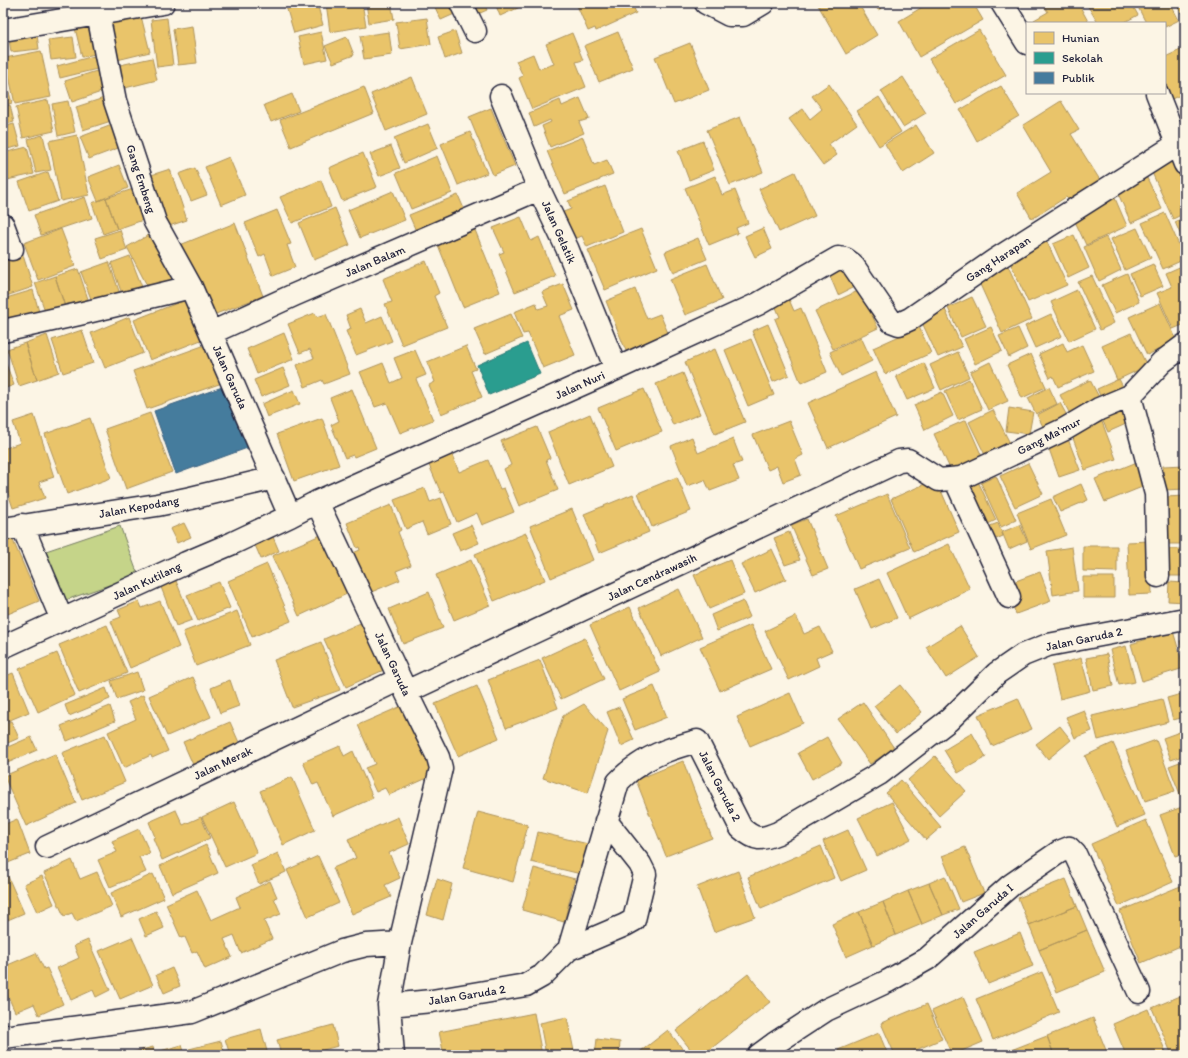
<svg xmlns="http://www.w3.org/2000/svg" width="1188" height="1058" font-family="Itim,sans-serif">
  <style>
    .green { fill: #c5d489; stroke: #747b62 }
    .homes { fill: #e9c46a; stroke: #ad935c }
    .schools { fill: #2a9d8f; stroke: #287876 }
    .public { fill: #457b9d; stroke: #3a6080 }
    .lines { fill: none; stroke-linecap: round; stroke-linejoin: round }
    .minor-casing { stroke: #22223b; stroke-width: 25 }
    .minor { stroke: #fcf5e5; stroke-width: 22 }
    .labels { text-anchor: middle; stroke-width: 4; stroke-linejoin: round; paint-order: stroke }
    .street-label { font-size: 12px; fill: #22223b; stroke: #fcf5e5 }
  </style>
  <rect width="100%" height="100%" fill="#fcf5e5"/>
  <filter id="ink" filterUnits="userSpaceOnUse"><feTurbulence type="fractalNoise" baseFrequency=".025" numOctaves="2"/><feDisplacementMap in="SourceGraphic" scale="8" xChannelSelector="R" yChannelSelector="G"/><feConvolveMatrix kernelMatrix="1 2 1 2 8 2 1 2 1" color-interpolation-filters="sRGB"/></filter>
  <g filter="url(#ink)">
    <path class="green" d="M120,526L138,575L60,602L43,552Z"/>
    <path class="homes" d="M285,3H317L323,25L294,33Z
      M326,3H362L366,26L330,32Z
      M366,3H391L394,19L369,23Z
      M433,3H455L459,12L441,20Z
      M465,3H484L487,10L471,17Z
      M495,3H529L500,16Z
      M576,3H632L636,13L596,31L595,28L588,31Z
      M822,3H858L877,35L846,54L818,5Z
      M874,3H890L878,10Z
      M929,3H973L983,20L919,57L899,21Z
      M1042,3H1078L1089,23H1036L1034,20L1048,12Z
      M1086,3H1131L1138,15L1123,23H1098Z
      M1136,3H1170L1179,20L1165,27V23H1146Z
      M1176,3H1185V11L1181,13Z
      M141,16L150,52L113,61L104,25Z
      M167,18L173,65L157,67L151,20Z
      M427,18L431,44L400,49L396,22Z
      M97,23L103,52L82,57L75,28Z
      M192,26L197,63L178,65L173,29Z
      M979,30L1006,75L956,104L929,59Z
      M455,31L462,53L445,59L438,37Z
      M321,32L327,59L304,64L298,37Z
      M389,32L392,55L364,59L360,36Z
      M618,32L633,68L599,82L584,46Z
      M572,33L583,60L576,62L586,87L532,109L519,78L523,76L516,61L533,54L539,69L554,64L546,44Z
      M37,35L39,49L11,52L9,39Z
      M73,37L76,57L51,60L48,40Z
      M347,37L354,55L333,63L325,46Z
      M690,43L709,90L674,104L655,57Z
      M1185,48V93L1167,101L1165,93V57Z
      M41,51L51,97L15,104L5,58Z
      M94,56L97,69L60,78L57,66Z
      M152,58L157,80L117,90L111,67Z
      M103,69L110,89L72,102L65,81Z
      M3,70L12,103L3,106Z
      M412,77L427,114L386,131L371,94Z
      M903,77L926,113L903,127L881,91Z
      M829,84L857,124L829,144L837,155L823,165L789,119L803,109L810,119L822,109L812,96Z
      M1001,86L1019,116L977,141L960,110Z
      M364,87L374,113L291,147L280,120Z
      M292,94L299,111L271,122L264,105Z
      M879,97L901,132L879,146L857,111Z
      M104,98L111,121L83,130L76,107Z
      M580,98L589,119L579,122L584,133L550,147L542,126L551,122L550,120L534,127L529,113L560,100L562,106Z
      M48,100L54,131L23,138L16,107Z
      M68,101L75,132L58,136L52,104Z
      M1061,101L1079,130L1071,134L1100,180L1068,199L1066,197L1032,219L1017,193L1051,172L1023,125Z
      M10,105L14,122L3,125V107Z
      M491,108L515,166L493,175L469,117Z
      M740,117L763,172L730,185L707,130Z
      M14,124L20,146L3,150V127Z
      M428,124L438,148L404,163L394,138Z
      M112,125L121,147L89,159L80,137Z
      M916,125L934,153L903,173L885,144Z
      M470,132L487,173L458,185L441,144Z
      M43,135L51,170L36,173L28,139Z
      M77,135L89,195L61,201L49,141Z
      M583,137L594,165L607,160L613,174L600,179V180L565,194L547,151Z
      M703,141L714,170L689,180L678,151Z
      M391,146L400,168L379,176L370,154Z
      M27,147L34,174L7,180L3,165V153Z
      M363,153L377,187L342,201L329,168Z
      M1176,154L1185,175V213L1173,219L1149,166Z
      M437,156L452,193L411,209L396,173Z
      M229,157L245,195L221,205L205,167Z
      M119,165L128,188L98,201L88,177Z
      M195,168L207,195L191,201L179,174Z
      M170,169L187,220L160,229L142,178Z
      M48,172L58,201L29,211L19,182Z
      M795,172L815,216L779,232L759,189Z
      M715,176L722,195L735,190L748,223L736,228L738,233L709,245L685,188Z
      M1147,178L1162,209L1131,223L1117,191Z
      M321,180L331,207L292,223L280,197Z
      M605,186L623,232L587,247L582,236L572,240L561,213L571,209L568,201Z
      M136,188L146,219L117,229L106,198Z
      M393,191L405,220L360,238L348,210Z
      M458,195L468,218L419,238L409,215Z
      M1114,196L1127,226L1086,245L1072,215Z
      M85,197L92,218L41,235L34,215Z
      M106,198L117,229L103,234L92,203Z
      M335,208L350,245L314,260L299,223Z
      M277,210L291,244L287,245L295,267L273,276L265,254L259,257L245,223Z
      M1165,213L1185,259L1163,269L1142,223Z
      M521,217L531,241L539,237L555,276L515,292L499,254L504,252L493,228Z
      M1185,217V245L1175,222Z
      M235,223L263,296L208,317L180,245Z
      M763,228L772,249L755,257L745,236Z
      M1137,228L1151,258L1125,270L1111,239Z
      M61,229L75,266L38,280L24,243Z
      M641,229L657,268L605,290L588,250Z
      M120,230L127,250L102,259L95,238Z
      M475,230L500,292L463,307L438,245Z
      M156,231L181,279L152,295L127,247Z
      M1074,235L1089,268L1068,278L1053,244Z
      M1106,237L1121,270L1099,281L1084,247Z
      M698,238L707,259L673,273L665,252Z
      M1047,242L1067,285L1028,302L1009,260Z
      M21,249L33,287L3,297V255Z
      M130,256L142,287L122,294L111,263Z
      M426,261L439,293L434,296L447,327L402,345L385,304L392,302L383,279Z
      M844,261L856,286L838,295L827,269Z
      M109,262L121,297L94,307L81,272Z
      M707,264L722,300L685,315L670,279Z
      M1153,264L1163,286L1140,296L1130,274Z
      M1184,265L1185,324L1173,329L1157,293L1172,287L1166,273Z
      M1008,266L1032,319L1002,333L978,280Z
      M78,269L90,305L67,313L55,276Z
      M1127,274L1139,302L1115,313L1102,285Z
      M55,276L67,313L48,319L35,283Z
      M1092,276L1114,323L1100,330L1078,282Z
      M563,284L574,310L559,316L575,355L543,368L528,333L523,334L514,312L536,303L538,309L548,306L542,292Z
      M635,289L647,319L660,314L668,333L626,351L606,301Z
      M33,290L41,319L6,329L3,318V299Z
      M860,290L878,328L833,349L815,311Z
      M1077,290L1095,329L1069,341L1051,302Z
      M787,295L794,311L801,308L827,372L801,383L775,319L780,317L773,300Z
      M972,297L986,326L961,337L948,308Z
      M185,300L201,340L150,360L134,320Z
      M1160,303L1177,341L1147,355L1129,317Z
      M943,305L962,347L938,357L919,316Z
      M360,309L366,323L382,316L392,341L356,355L346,331L351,329L346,315Z
      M315,313L317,317L326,314L350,374L324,384L322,380L305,387L297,365L314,358L310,349L300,353L288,324Z
      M511,314L522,338L485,354L474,329Z
      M1051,314L1062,336L1035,348L1025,326Z
      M129,317L143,353L105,368L91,333Z
      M768,324L789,375L773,382L752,331Z
      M919,327L931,353L885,374L873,348Z
      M991,327L1002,351L975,364L964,339Z
      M1018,328L1027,348L1009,357L999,336Z
      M82,330L93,363L63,373L52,340Z
      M284,333L294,359L257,374L247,349Z
      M1131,333L1147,366L1117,380L1102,346Z
      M47,335L59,372L37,380L25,343Z
      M861,337L872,361L841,376L830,352Z
      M751,339L774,395L748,406L725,350Z
      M25,343L37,380L19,386L7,349Z
      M1063,343L1067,352L1082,345L1094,371L1058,387L1053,376L1050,378L1039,354Z
      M208,344L222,383L147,409L133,371Z
      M466,346L476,369L471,371L482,397L441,414L429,385L435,382L427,362Z
      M715,349L745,422L715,434L685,362Z
      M415,350L426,375L416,379L433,420L400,433L387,403L375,407L360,372L383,363L391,383L402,378L394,358Z
      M958,352L969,377L941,390L930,365Z
      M1031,354L1046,387L1022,398L1007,365Z
      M3,356L14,385L3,389Z
      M990,362L1008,401L988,410L970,372Z
      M924,363L935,388L907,400L896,376Z
      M283,368L290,385L261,397L254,380Z
      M876,372L896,417L828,448L808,403Z
      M683,373L700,414L673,425L656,384Z
      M969,379L982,409L958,420L945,391Z
      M1119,379L1127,395L1105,406L1097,389Z
      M1090,380L1101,401L1071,416L1060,395Z
      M1049,387L1057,404L1036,414L1028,398Z
      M352,389L376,448L354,457L353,455L345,458L331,425L339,421L330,398Z
      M644,389L662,432L616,451L598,408Z
      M294,390L300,404L267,417L262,404Z
      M942,392L953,416L925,430L914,405Z
      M1126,401L1135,420L1108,432L1099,413Z
      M1060,403L1071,423L1048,436L1037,415Z
      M1009,408L1033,412L1029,434L1006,431Z
      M993,410L1013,449L988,461L969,422Z
      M150,413L172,472L126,489L105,429Z
      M590,414L612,467L569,485L548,432Z
      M34,415L54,477L39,482L45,498L13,508L6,487L3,488V449L20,443L13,422Z
      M90,418L111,478L67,494L45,434Z
      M322,418L339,465L294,481L277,434Z
      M966,420L983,459L952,473L934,434Z
      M789,421L803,455L795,459L801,475L783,482L777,466L768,470L753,435Z
      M1102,422L1116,459L1085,470L1071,433Z
      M537,427L550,458L546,460L558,490L519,506L504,469L511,465L501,441Z
      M692,437L698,453L733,439L742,462L733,465L739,480L710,491L705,480L687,486L671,446Z
      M1068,439L1080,470L1059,477L1048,446Z
      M452,455L459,472L488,460L500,489L504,488L514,512L482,525L477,513L457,522L444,492L441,493L429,465Z
      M1142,460L1152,483L1105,502L1095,479Z
      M1028,463L1043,494L1015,507L1000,476Z
      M1185,465V489L1165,490L1163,466Z
      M996,476L1016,520L1001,527L981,483Z
      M677,477L691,511L652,527L638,493Z
      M976,477L996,520L978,529L958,486Z
      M936,479L959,532L914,552L891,499Z
      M1081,484L1088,500L1060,512L1053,497Z
      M425,488L430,502L441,498L451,524L427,534L422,522L406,529L394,500Z
      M633,494L649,532L599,553L584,514Z
      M887,494L910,548L859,569L836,516Z
      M1185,496V544H1167L1165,497Z
      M1051,499L1066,535L1031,549L1017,513Z
      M391,505L401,530L398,532L411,565L396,571L400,580L369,593L353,553L360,550L359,547L357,548L347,523Z
      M572,509L593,560L551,578L530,526Z
      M807,519L828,569L813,575L791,525Z
      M184,523L191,537L177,543L170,529Z
      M998,523L1003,536L987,543L982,529Z
      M471,525L479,543L460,551L452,533Z
      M1020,525L1027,541L1009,549L1002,532Z
      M789,532L800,560L785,565L774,538Z
      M526,533L545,580L494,601L475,554Z
      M323,534L349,593L299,616L272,556Z
      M11,536L39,601L3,616V540Z
      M273,537L279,551L261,559L255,545Z
      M1150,541L1152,594L1129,595L1127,542Z
      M949,544L970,589L908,619L887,573Z
      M1083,546H1117V572L1083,571Z
      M1072,547L1078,591L1053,595L1047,551Z
      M772,549L786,579L755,593L741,564Z
      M1167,549H1185V576H1167Z
      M471,560L490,605L454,620L436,575Z
      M730,560L744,594L709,609L694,575Z
      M267,564L291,621L252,637L228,581Z
      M1040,572L1051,601L1016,614L1005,585Z
      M174,576L192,620L176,626L159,582Z
      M1083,577H1114V598H1083Z
      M879,579L897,618L872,629L855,589Z
      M219,582L230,608L198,621L187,595Z
      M1169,582L1185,583V602L1168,601Z
      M679,589L702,637L661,656L639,608Z
      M429,592L443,628L403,644L389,609Z
      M139,601L142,608L160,601L179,647L130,668L111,621L121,617L118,610Z
      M743,601L750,617L717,631L711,615Z
      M630,607L660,672L619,691L590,625Z
      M237,611L250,645L196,666L183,632Z
      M796,616L804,634L820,627L832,651L816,658L819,666L789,680L765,631Z
      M365,621L386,669L346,687L324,639Z
      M107,625L127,673L79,693L59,645Z
      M751,625L771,669L720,691L700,647Z
      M960,626L979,657L946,678L926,647Z
      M1173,631L1184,668L1142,681L1131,644Z
      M585,638L604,679L561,699L542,658Z
      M1185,640V662L1180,641Z
      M321,642L340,690L292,707L274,660Z
      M1126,646L1135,682L1119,685L1110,650Z
      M57,653L75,695L38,712L19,669Z
      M1107,654L1113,686L1093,690L1086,658Z
      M1081,658L1090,691L1060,699L1052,666Z
      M540,660L558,708L506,728L488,680Z
      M137,672L143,690L117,699L111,681Z
      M13,673L29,712L3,723V677Z
      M193,677L211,717L167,736L149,696Z
      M230,680L239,706L220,713L211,688Z
      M900,685L922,712L896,734L874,706Z
      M477,686L499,738L458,756L435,704Z
      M654,686L667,717L635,730L622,699Z
      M106,688L110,699L69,716L65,705Z
      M790,693L803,723L750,746L737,717Z
      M1185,693V717L1173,720L1167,698Z
      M143,695L168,751L152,758L151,755L124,768L108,732L136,719L128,702Z
      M1018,698L1032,729L992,746L978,715Z
      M1162,699L1168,722L1098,740L1092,716Z
      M863,702L894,748L870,764L838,719Z
      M584,704L608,731L588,793L543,778L563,716Z
      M404,705L434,775L389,795L385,788L376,792L365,768L375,764L358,725Z
      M110,706L115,721L67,741L61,726Z
      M619,707L634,740L621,746L607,712Z
      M1084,710L1092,731L1075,738L1066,717Z
      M11,721L19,738L3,745V725Z
      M230,722L241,747L194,767L183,742Z
      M1060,726L1071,740L1048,759L1036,744Z
      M1185,730V755L1171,760L1163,738Z
      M972,733L986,757L958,773L944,750Z
      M105,735L125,782L82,800L62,753Z
      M31,737L37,750L3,765V749Z
      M827,737L842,763L812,779L798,753Z
      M1156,740L1175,791L1145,801L1126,751Z
      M1113,743L1145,815L1117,827L1085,756Z
      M340,746L344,756L353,751L373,798L333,816L318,783L313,785L303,762Z
      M55,754L76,803L26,826L4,776Z
      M935,756L966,791L939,816L908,780Z
      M1185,760V798L1182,799L1169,766Z
      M683,761L712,838L666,856L636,780Z
      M292,777L315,830L283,845L260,791Z
      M901,780L941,827L926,840L886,793Z
      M234,802L257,853L225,867L202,817Z
      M892,802L911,839L877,856L858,818Z
      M1185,806V853L1175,856L1160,815Z
      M176,810L183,825L201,817L210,838L162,860L153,838L155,837L149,822Z
      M478,812L528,825L513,882L463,868Z
      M398,817L409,844L389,853L400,878L385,885L391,897L352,914L333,868L356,858L348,839Z
      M17,819L30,854L3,865V825Z
      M1146,820L1173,882L1119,906L1091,844Z
      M139,829L150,853L139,857L146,872L110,887L98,860L117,852L112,841Z
      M848,830L866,870L841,881L823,841Z
      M538,832L588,844L581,874L531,862Z
      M206,845L218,873L172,893L160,866Z
      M821,846L834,878L761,909L748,877Z
      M965,847L984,893L961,902L942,856Z
      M278,853L286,872L259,884L251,865Z
      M318,856L339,903L308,917L287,870Z
      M72,860L80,879L97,872L112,906L76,921L72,913L64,916L44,873Z
      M1185,860V875L1180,862Z
      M534,868L575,879L564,922L522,910Z
      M5,870L24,913L3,922V871Z
      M738,871L755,917L714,932L697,887Z
      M153,874L164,898L121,917L111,893Z
      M42,876L54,904L37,912L24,884Z
      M945,876L959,909L943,915L929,883Z
      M437,879L452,884L443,920L427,915Z
      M1066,879L1077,906L1029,925L1018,898Z
      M270,881L277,897L274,898L281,914L264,921L272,939L241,953L234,935L224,939L232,957L205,969L197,951L192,953L185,937L181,938L166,904L197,890L211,920L240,907L236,897Z
      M929,883L943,915L922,924L908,891Z
      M1183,885L1185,890V944L1141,963L1120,911Z
      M908,891L922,924L896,935L883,902Z
      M883,902L896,935L873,945L859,912Z
      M1077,906L1087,930L1039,950L1029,925Z
      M156,911L164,928L146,936L139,919Z
      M859,912L873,945L846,957L832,924Z
      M1087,930L1105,972L1057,992L1039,950Z
      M1020,933L1033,966L988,984L974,952Z
      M132,937L153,985L120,999L99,951Z
      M88,940L110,990L96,997L93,990L71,1000L57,968L79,958L74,946Z
      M36,953L44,969L47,968L63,1004L39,1015L34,1004L15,1012L3,985V967Z
      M172,968L180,986L164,993L156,975Z
      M1042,972L1059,1012L993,1040L976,999Z
      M748,974L770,1002L703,1055H695L676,1031Z
      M1185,994V1055H1172L1152,1008Z
      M963,997L983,1042L952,1055L932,1011Z
      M927,1004L942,1039L904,1055H895L881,1023Z
      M1148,1009L1167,1055H1126L1113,1024Z
      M534,1013L542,1055H444L439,1032Z
      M567,1017L574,1051L555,1055H546L540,1023Z
      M1093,1018L1108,1055H1054L1047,1036Z
      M333,1025L338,1046L323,1050L324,1055H281L277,1040Z
      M261,1029L268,1055H230L225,1039Z
      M668,1030L687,1055H636Z
      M879,1033L888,1055H840L838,1050Z
      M1047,1036L1054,1055H1013L1011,1050Z
      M597,1039L620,1042L619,1055H595Z
      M221,1041L225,1055H190L189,1049Z
      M182,1045L185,1055H161L160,1051Z
      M153,1047L155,1055H123Z"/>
    <path class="schools" d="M527,343L540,374L489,395L477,365Z"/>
    <path class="public" d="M228,385L250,447L176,474L154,411Z"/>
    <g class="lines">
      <defs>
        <path id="minor" d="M461,3L475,31
          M706,3L729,15H743L763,3
          M1002,3L1027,43
          M98,14L115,101L155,222L191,287L290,516L317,502L616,369L758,304L838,258L845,259L852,264L891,321L899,324L910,319L995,260L1176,145
          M3,30L163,3
          M1157,93L1185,164
          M501,96L539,189L567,248L616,369
          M3,225L12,249
          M3,331L79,314L191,287
          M211,333L294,295L539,189
          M1130,396L1156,494L1158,576
          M955,479L1009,597
          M317,502L406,692L438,757L441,768L400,943L389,1005L393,1055
          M22,525L62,620
          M3,529L157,505L191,498L274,478
          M3,647L186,563L233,543L290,516
          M406,692L899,461L908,460L939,480L961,478L1065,429L1099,409L1130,396L1162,362L1185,345
          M47,847L400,679
          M569,949L625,925L634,920L645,874L640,864L606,821
          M389,1005L432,1001L526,985L542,976L569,949L618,782C624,776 630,770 637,766C655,753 676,747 697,741L741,828C756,841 761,840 778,833L879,774L949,720L997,673L1023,655L1048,645L1185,619
          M3,1035L4,1037L192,1012L342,951L366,945L400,943
          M759,1055L774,1044L826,1010L888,981L927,959L1011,885L1059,852L1069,848L1075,854L1139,992"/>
      </defs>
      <use href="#minor" class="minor-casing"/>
      <use href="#minor" class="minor"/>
    </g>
  </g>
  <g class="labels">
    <g class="street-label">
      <text transform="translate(141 179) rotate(72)" y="4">Gang Embeng</text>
      <text transform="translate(559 232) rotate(66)" y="4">Jalan Gelatik</text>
      <text transform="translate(998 259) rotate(-33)" y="4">Gang Harapan</text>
      <text transform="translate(375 261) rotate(-23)" y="4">Jalan Balam</text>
      <text transform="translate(230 377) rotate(66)" y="4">Jalan Garuda</text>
      <text transform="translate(580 385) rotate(-24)" y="4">Jalan Nuri</text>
      <text transform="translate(1049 436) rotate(-27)" y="4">Gang Ma'mur</text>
      <text transform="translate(139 507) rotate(-10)" y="4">Jalan Kepodang</text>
      <text transform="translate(652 577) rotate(-25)" y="4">Jalan Cendrawasih</text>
      <text transform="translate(147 581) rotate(-25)" y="4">Jalan Kutilang</text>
      <text transform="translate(1084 639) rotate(-12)" y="4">Jalan Garuda 2</text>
      <text transform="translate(393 664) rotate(65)" y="4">Jalan Garuda</text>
      <text transform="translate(223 763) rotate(-25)" y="4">Jalan Merak</text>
      <text transform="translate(720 786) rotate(63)" y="4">Jalan Garuda 2</text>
      <text transform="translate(983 911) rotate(-41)" y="4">Jalan Garuda I</text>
      <text transform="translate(467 995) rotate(-9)" y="4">Jalan Garuda 2</text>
    </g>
  </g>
  <rect width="1188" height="1058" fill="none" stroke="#fcf5e5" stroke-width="16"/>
  <rect x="8" y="8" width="1172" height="1042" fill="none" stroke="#22223b" stroke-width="1.5" filter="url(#ink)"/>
  <rect x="1026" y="22" width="140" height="72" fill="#fcf5e5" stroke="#a5a1a1"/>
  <rect x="1034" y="32" width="20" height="12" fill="#e9c46a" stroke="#a5a1a1"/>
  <text x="1062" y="42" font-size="12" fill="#22223b">Hunian</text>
  <rect x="1034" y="52" width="20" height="12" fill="#2a9d8f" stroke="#a5a1a1"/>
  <text x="1062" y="62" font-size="12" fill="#22223b">Sekolah</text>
  <rect x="1034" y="72" width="20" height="12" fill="#457b9d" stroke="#a5a1a1"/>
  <text x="1062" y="82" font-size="12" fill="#22223b">Publik</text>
</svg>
